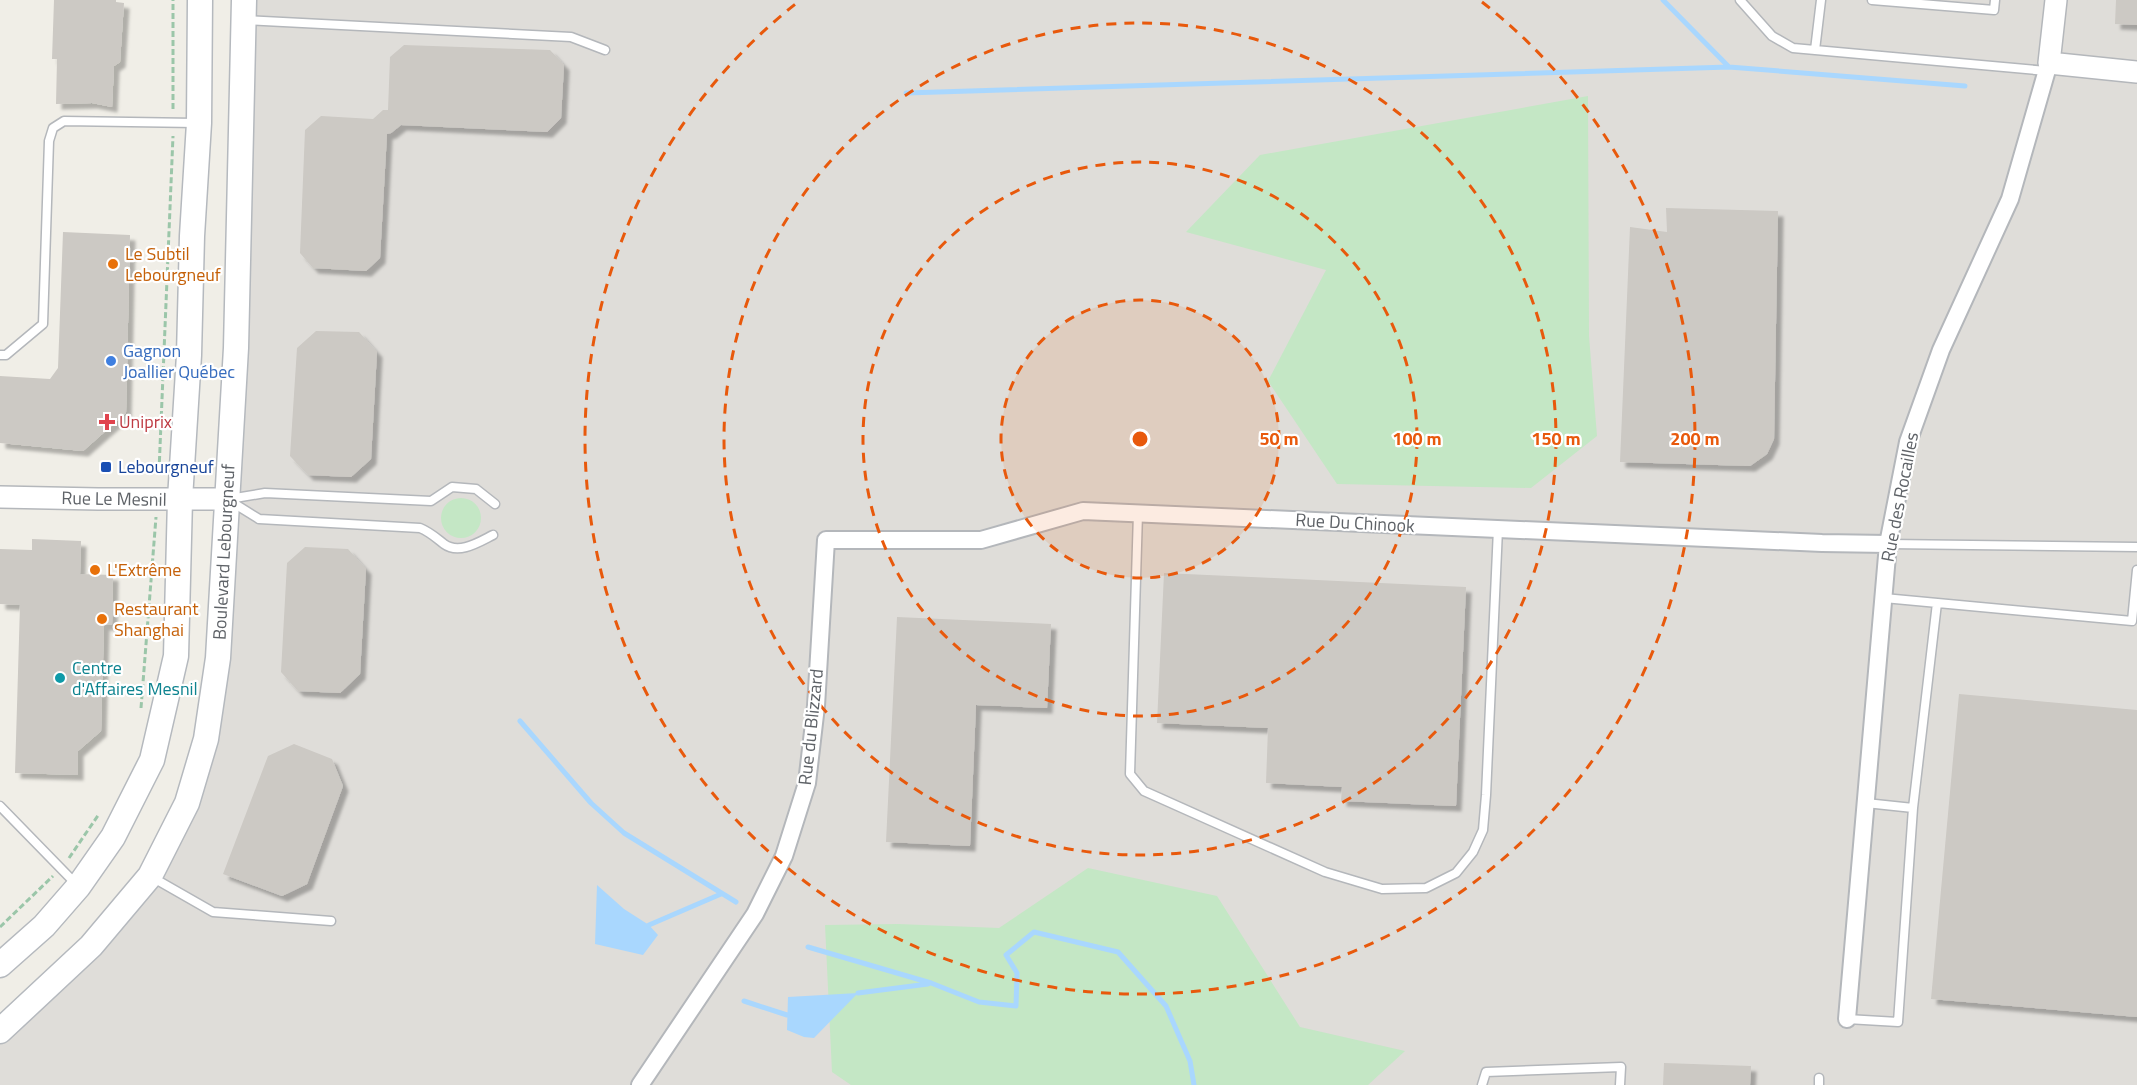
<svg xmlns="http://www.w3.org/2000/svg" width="2137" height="1085" font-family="'Titillium Web',sans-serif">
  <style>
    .industrial { fill: #dfddd9 }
    .green { fill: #c4e7c5 }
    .water { fill: #a9d7fe }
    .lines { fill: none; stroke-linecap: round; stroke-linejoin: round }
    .stream { stroke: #a9d7fe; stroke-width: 5 }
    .building { fill: #ccc9c4; filter: url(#shadow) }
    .service-casing { stroke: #b4b7bb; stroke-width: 11 }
    .minor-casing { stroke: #b4b7bb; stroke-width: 20 }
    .tertiary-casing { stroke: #b4b7bb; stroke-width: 24 }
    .secondary-casing { stroke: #b5b9be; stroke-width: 27 }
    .path { stroke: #9bc6a9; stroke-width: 3; stroke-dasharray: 6 3; stroke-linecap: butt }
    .service { stroke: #fff; stroke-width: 8 }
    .minor { stroke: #fff; stroke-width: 16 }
    .tertiary { stroke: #fff; stroke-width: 21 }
    .secondary { stroke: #fff; stroke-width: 24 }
    .ring { fill: none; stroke: #e8590c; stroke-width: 3; stroke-dasharray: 10 8 }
    .food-dot { fill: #e8710a; stroke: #fff; stroke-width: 2 }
    .shop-dot { fill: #3f7fe0; stroke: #fff; stroke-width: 2 }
    .health-dot { fill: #e0444e; stroke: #fff; stroke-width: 2 }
    .transit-dot { fill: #1a4fb4; stroke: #fff; stroke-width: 2 }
    .culture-dot { fill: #0f9aa8; stroke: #fff; stroke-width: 2 }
    .labels { text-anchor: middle; stroke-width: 4.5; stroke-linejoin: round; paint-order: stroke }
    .food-label { font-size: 18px; fill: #c56008; stroke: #fff; text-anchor: start }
    .shop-label { font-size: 18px; fill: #366cbe; stroke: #fff; text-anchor: start }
    .health-label { font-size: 18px; fill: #be3a42; stroke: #fff; text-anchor: start }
    .transit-label { font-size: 18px; fill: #164399; stroke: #fff; text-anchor: start }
    .street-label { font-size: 18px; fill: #5e6267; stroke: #fff }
    .culture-label { font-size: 18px; fill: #0d838f; stroke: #fff; text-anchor: start }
    .centre { fill: #e8590c; stroke: #fff; stroke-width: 3 }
    .ring-label { font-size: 18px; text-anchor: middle; font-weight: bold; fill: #e8590c; stroke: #fff; stroke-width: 4.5; stroke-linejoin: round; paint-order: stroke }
  </style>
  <defs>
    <filter id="shadow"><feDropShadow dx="5.5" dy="5.5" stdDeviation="1.5" flood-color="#0004"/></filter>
  </defs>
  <rect width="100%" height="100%" fill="#f0eee7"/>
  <path class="industrial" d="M244,0H2137V1085H0V1031L150,876L206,739Z"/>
  <path class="green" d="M1588,96L1589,336L1597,436L1531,488L1337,484L1268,381L1326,270L1186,232L1260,155Z
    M441 518a20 20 0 1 1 40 0a20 20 0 1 1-40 0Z
    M1088,868L1217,896L1300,1027L1405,1051L1368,1085H851L832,1072L825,925L898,924L999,928Z"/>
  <path class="water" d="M597,885L624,909L649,925L658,935L643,955L595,944Z
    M858,993L814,1038L804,1037L787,1030L788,997Z"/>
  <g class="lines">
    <path class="stream" d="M1663,0L1729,67
      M906,93L1729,67L1965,86
      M520,721L591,803L624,833L736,902
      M649,925L721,894
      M808,947L931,983L979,1002L1016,1006L1017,973L1006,955L1034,932L1118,952L1166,1006L1190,1061L1194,1085
      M858,993L928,984
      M744,1001L787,1015"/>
  </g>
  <path class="building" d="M54,0H116V2L124,3L120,62L114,66L112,107L92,103L56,104L57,59H52Z
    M2116,0H2137V25L2115,24Z
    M404,45L550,50L564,65L561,118L547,132L401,125L391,133L387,134L380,258L366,271L313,268L300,253L305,130L321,116L373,119L383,110H388L390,57Z
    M1666,208L1778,211L1774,439L1767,454L1750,466L1620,462L1630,227L1667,232Z
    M63,232L130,235L126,413L83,451L0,443V376L50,379L58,368Z
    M316,331L359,332L377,352L371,459L351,477L308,475L290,456L297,348Z
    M32,539L81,541L80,574L113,575L112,625H104L101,731L78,751V775L15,773L20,605L0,604V549L32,550Z
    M305,547L348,549L366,569L360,674L340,693L298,691L281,672L287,563Z
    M1164,573L1466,587L1456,806L1341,801L1342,787L1266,783L1268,728L1157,723Z
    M897,617L1051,624L1047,708L976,705L970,846L886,842Z
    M1959,694L2137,710V1017L1931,999Z
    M294,744L332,759L343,786L307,884L282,896L223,874L268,756Z
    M1664,1063L1751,1066L1750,1085H1663Z"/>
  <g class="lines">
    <defs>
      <path id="service" d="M1740,0L1772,36L1793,48L2047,71
        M1872,0L1994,10L1995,0
        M245,20L571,37L605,50
        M1815,50L1821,0
        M0,355H6L43,324L49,141L53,128L64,121L196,123
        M229,499L265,493L431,501L452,487L476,489L495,504
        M230,501L259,519L420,528C430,532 435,537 444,544C459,555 479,542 493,535
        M1138,513L1130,774L1144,791L1325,872L1382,889L1426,888L1456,873L1473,852L1483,830L1486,795L1498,529
        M1888,544L2137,547
        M1884,598L2132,621L2137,570
        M0,806L76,884
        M1913,808L1937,603
        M150,876L213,912L331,921
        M1847,1019L1898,1022L1913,808L1866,803
        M1482,1085L1486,1072L1621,1067L1620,1085
        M1819,1085V1078"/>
      <path id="minor" d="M1847,1019L1888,544L1908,442L1941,350L2010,199L2049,63
        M640,1085L755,914L784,856L807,783L816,706L826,540H981L1083,511L1822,543L1888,544"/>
      <path id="tertiary" d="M2056,0L2049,63L2137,72
        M0,497L98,499H227"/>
      <path id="secondary" d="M0,965L44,926L78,887L113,837L152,760L176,656L180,499L189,355L192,236L199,123L200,0
        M0,1031L91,946L150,876L187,803L206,739L218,658L236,348L244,0"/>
    </defs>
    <use href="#service" class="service-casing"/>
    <use href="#minor" class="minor-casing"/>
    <use href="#tertiary" class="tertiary-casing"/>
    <use href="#secondary" class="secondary-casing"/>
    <path class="path" d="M173,109V0
      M159,471L173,136
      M141,708L156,517
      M69,858L99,814
      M0,927L53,876"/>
    <use href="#service" class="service"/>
    <use href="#minor" class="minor"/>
    <use href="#tertiary" class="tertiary"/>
    <use href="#secondary" class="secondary"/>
  </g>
  <circle cx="1140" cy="439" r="139" fill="#e8590c" fill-opacity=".12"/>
  <g class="ring">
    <circle cx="1140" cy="439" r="139"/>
    <circle cx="1140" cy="439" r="277"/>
    <circle cx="1140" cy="439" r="416"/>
    <path d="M1482 2A555 555 0 1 1 798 2"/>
  </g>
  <g class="food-dot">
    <circle cx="113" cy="264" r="6"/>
    <circle cx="95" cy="570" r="6"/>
    <circle cx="102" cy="619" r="6"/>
  </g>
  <circle class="shop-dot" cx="111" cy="361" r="6"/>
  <path class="health-dot" d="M104 413h6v6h6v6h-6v6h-6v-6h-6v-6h6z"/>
  <rect class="transit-dot" x="100" y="461" width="12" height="12" rx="3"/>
  <circle class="culture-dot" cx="60" cy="678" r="6"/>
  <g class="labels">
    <g class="food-label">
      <text x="125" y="260">Le Subtil<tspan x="125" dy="21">Lebourgneuf</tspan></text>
      <text x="107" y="576">L'Extrême</text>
      <text x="114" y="615">Restaurant<tspan x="114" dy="21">Shanghai</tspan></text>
    </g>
    <g class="shop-label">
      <text x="123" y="357">Gagnon<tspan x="123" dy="21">Joallier Québec</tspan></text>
    </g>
    <g class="health-label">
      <text x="119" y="428">Uniprix</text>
    </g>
    <g class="transit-label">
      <text x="118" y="473">Lebourgneuf</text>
    </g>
    <g class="street-label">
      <text transform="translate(1900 497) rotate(-79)" y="6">Rue des Rocailles</text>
      <text transform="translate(114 499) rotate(1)" y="6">Rue Le Mesnil</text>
      <text transform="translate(1355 523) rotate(3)" y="6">Rue Du Chinook</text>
      <text transform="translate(224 552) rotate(-87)" y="6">Boulevard Lebourgneuf</text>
      <text transform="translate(811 727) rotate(-84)" y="6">Rue du Blizzard</text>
    </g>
    <g class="culture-label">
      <text x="72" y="674">Centre<tspan x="72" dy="21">d'Affaires Mesnil</tspan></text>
    </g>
  </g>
  <circle cx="1140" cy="439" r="9" class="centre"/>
  <g class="ring-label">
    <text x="1279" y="445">50 m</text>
    <text x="1417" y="445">100 m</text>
    <text x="1556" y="445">150 m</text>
    <text x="1695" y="445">200 m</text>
  </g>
</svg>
